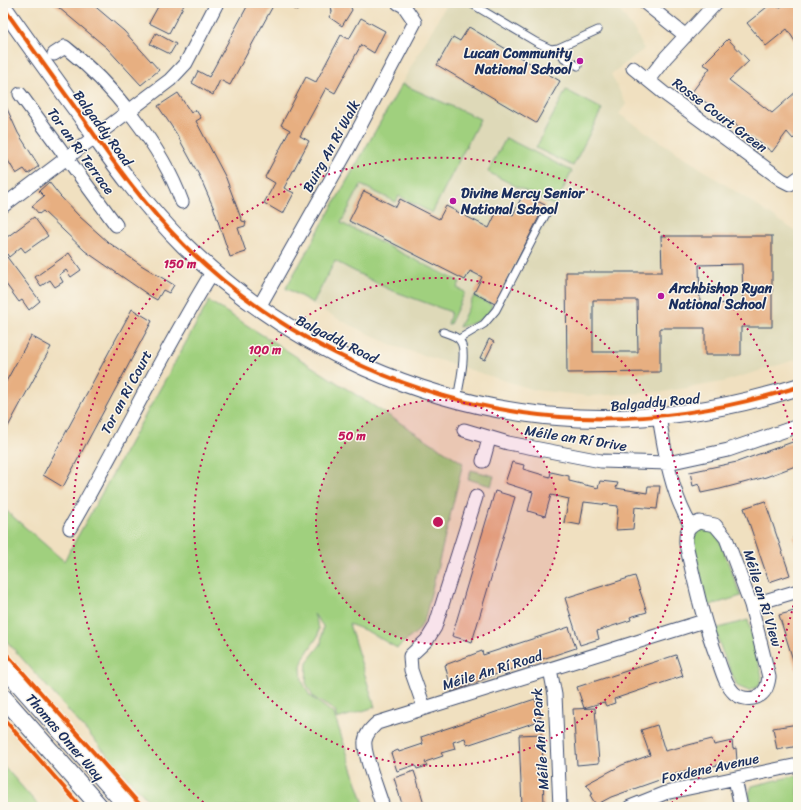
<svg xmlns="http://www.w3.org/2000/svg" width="801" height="810" font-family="Sriracha,sans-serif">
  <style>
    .built { fill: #ded9b8 }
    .green { fill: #a0d07e; stroke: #5e806e }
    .building { fill: #e7af81; fill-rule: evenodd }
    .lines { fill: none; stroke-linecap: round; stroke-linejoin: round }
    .service-casing { stroke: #3b4a6d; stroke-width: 9 }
    .minor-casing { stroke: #3b4a6d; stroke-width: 15 }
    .tertiary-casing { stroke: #3b4a6d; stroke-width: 19 }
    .service { stroke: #fff; stroke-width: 7 }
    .minor { stroke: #fff; stroke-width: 13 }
    .tertiary { stroke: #fff; stroke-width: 17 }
    .cycleway-casing { stroke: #fbf7ec; stroke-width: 6 }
    .cycleway { stroke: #e8590c; stroke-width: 4 }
    .ring { fill: none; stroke: #c2185b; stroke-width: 2; stroke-dasharray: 2 4 }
    .poi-dot { fill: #b5179e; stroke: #fbf7ec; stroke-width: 1.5 }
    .labels { text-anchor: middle; stroke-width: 3; stroke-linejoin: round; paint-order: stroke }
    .poi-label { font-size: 14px; font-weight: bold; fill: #1b2f5e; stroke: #fbf7ec; text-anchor: start }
    .street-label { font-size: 14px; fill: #1b2f5e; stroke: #fbf7ec }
    .centre { fill: #c2185b; stroke: #fbf7ec; stroke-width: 2 }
    .ring-label { font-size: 12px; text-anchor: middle; font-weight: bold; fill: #c2185b; stroke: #fbf7ec; stroke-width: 3; stroke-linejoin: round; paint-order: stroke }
  </style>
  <rect width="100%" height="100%" fill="#fbf7ec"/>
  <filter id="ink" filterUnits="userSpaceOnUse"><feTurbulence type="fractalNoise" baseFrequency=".025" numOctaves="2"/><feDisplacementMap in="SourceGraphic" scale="8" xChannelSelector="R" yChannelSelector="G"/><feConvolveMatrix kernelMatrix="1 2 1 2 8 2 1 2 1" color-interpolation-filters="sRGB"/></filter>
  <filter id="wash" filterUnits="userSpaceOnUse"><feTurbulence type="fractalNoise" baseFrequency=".012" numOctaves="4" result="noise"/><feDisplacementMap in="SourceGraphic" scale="16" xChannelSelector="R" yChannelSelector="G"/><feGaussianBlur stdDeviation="0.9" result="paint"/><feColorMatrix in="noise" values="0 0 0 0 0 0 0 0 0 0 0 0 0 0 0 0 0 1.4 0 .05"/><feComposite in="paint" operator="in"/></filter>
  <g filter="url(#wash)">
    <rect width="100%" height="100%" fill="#f0e0c0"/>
    <path class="built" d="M439,3H614L636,33L644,49L611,74L626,104L619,114L798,233V359L723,382L663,392L589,396L535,390L394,346L340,320L284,289L445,7Z"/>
    <path class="green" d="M402,84L480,119L432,213L399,196L396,202L361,185L341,223L460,282L457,288L465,292L450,324H448L451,312L388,289L335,261L313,303L286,288Z
      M566,90L602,109L573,166L536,148Z
      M506,138L572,171L555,206L488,172Z
      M474,296L492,305C489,319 472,324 459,327Z
      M209,301L463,463L425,618L419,630L397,648L367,631L349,624L375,707L337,719L335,711L313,697L306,683L307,662L321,644L323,626L314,614L319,628L318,636L304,657L301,667L302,681L310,696L334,714L365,807H154L3,637V508L64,561Z
      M471,470L494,476L491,486L468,479Z
      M703,529L714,533L719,539L741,596L708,606L693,544C694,536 695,532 703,529Z
      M748,620L762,677L759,686L749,691L737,686L722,651L715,629Z
      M3,765L38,805L40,807H3Z
      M798,775V807H752L749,794L752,786Z"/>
    <g id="blocks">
      <path class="building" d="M53,3H91L124,31L159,70L141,85L107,48Z
        M160,3H185L169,33L149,23Z
        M249,3L274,4L230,85L220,80L213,95L192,83L198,71L209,77Z
        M283,3H314L310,8L306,4L300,5L297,11Z
        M325,3H349L352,10L342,26L329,17L332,12L331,6Z
        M772,3H776L779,8L786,3H798V46L787,29L766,46L747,23Z
        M361,18L385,31L374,53L361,45L335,93L326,88L300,136L309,141L284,188L294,193L283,214L264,203L275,183L265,177L290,130L281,125L306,77L316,82L341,35L349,39Z
        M469,27L560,81L536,123L437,65L453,37L460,41Z
        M156,33L176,44L170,54L150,44Z
        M728,39L749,61L729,80L772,113L798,90V134L793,139L787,132L772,152L692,92L710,68L703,64Z
        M178,93L191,113L196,110L201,118L196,121L226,178L242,221L246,222L245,226L238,228L246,252L230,257L214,209L200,177L176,133L158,106Z
        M3,100L18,133L39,166L28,174L24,169L16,174L3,152Z
        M49,182L60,196L79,216L108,242L141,265L174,285L169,293L163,290L157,300L150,296L85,251L43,211L39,214L32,206L44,196L39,191Z
        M364,191L396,207L400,199L439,219L446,206L489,228L499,207L513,215L523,194L545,205L495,304L474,293L482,277L470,271L465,280L349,221Z
        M34,217L48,236L25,252L21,247L9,257L7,254L3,257V240Z
        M661,236H772V327H741V355H705V328H660V372L567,373L566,272H662ZM742,264L743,303L700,304L699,265ZM593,300H637L638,352H593Z
        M69,253L81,270L71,277L66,270L59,275L63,282L55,287L50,280L41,286L35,277Z
        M7,257L40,301L29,310L22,300L19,302L3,280V260Z
        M132,309L152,321L63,487L43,475Z
        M31,336L51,347L3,436V387Z
        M489,339L494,342L485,360L480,358Z
        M798,440V465L766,477L720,489L701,493L699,484L693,486L690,472L737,462Z
        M512,462L524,465L523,469L550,477L551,472L569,476V481L598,488L600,481L618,483L616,488L647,493L648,486H660L657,509L635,507L633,529L616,530L618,506L584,502L580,525L564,522L569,499L551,495L545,516L528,511L533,492L505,483Z
        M495,491L515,497L472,642L452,636Z
        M765,501L790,575L769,582L744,508Z
        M798,535V553L793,537Z
        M635,576L647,612L630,617L631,620L597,631L599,639L580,645L565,598Z
        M798,610V676L779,615Z
        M569,627L576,648L497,674L452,692L445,665L482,651L483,655Z
        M676,655L683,676L614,699L615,703L606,706L604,702L584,708L577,687Z
        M535,699L541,717L535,719L536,722L467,745L465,738L453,742L455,749L441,753L443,756L425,762L427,766L417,769L415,765L397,771L391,753L398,750L399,752L423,744L421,737Z
        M595,708L599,763L577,765L573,709Z
        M798,724V746L777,750L773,728Z
        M657,725L665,751L712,739L714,745L732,741L733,749L736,748L737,761L679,773L611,797L596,805L590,795L593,793L586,784L622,765L650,755L641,730Z
        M542,734L544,807H522L519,735Z
        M414,771L417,780L425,807H403L394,778Z"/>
    </g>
  </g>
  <g filter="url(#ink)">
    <use href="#blocks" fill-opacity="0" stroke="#3b4a6d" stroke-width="1"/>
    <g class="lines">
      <defs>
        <path id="service" d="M470,3L536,42L551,49L558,48L564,58L578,66
          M558,48L598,30
          M443,332C449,334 457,336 460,341C468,351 459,386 457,399
          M459,339L484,324L496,310L547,212"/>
        <path id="minor" d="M645,3L686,36
          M54,54L65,47C111,83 162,146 182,202
          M633,68L665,94L782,180L790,184L798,178
          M648,80L666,57L716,3
          M20,94L116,225
          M3,206L170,80L186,63L217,3
          M259,307L347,151L415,22L404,6L398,3
          M659,416C665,453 671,493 691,526
          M464,430L508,443L601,461L668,463L728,450L798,426
          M483,461L489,439
          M699,522L715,525L726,538L751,605L769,677C768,685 766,693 757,697C749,700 740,698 734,693C725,684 722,671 718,660C703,622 695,583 686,544C685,532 688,527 699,522Z
          M70,528C119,444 161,355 213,271
          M751,605L798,591
          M550,669L555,695L560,807
          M424,707L411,670L410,656L427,640L435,627L476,497
          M735,779L741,807
          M383,807C379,793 363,754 365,741C366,733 372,728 377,723L704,621
          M630,807L665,793L798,765"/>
        <path id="tertiary" d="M3,7C29,44 55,80 82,117C113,162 145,206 184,245C287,347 434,412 579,418C652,421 728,409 798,387
          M3,666L128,807
          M3,697L100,807"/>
      </defs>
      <use href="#service" class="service-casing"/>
      <use href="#minor" class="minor-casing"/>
      <use href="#tertiary" class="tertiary-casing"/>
      <use href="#service" class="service"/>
      <use href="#minor" class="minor"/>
      <use href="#tertiary" class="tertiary"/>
      <defs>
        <path id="cycleway" d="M3,7C29,44 55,80 82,117C113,162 145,206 184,245C287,347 434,412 579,418C652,421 728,409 798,387
          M3,650L142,807
          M3,718L81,807"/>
      </defs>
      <use href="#cycleway" class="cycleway-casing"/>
      <use href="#cycleway" class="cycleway"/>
    </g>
  </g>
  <circle cx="438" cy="522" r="122" fill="#c2185b" fill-opacity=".12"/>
  <g class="ring">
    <circle cx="438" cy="522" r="122"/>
    <circle cx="438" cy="522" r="244"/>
    <path d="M798 582A365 365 0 0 1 668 806M208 806A365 365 0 1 1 798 462"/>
  </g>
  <g class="poi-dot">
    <circle cx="580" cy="61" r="4"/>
    <circle cx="453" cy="201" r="4"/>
    <circle cx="661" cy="296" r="4"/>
  </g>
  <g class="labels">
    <g class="poi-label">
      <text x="572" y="58" text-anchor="end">Lucan Community<tspan x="572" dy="16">National School</tspan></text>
      <text x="461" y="198">Divine Mercy Senior<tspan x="461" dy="16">National School</tspan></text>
      <text x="669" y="293">Archbishop Ryan<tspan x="669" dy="16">National School</tspan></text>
    </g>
    <g class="street-label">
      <text transform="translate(720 115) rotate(37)" y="5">Rosse Court Green</text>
      <text transform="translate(103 128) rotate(54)" y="5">Balgaddy Road</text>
      <text transform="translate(331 146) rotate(-61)" y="5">Buirg An Rí Walk</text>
      <text transform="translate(81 151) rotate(54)" y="5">Tor an Rí Terrace</text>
      <text transform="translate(337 339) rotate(27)" y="5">Balgaddy Road</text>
      <text transform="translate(126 392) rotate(-62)" y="5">Tor an Rí Court</text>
      <text transform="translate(655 402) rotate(-5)" y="5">Balgaddy Road</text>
      <text transform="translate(576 438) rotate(9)" y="5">Méile an Rí Drive</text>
      <text transform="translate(763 598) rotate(73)" y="5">Méile an Rí View</text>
      <text transform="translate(492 670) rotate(-17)" y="5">Méile An Rí Road</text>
      <text transform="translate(65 737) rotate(49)" y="5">Thomas Omer Way</text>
      <text transform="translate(540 739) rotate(-94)" y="5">Méile An Rí Park</text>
      <text transform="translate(710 768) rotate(-12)" y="5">Foxdene Avenue</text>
    </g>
  </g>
  <circle cx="438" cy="522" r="6" class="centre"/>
  <g class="ring-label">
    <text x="180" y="268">150 m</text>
    <text x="265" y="354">100 m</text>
    <text x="352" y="440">50 m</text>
  </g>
  <rect width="801" height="810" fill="none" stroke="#fbf7ec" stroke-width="16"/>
</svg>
